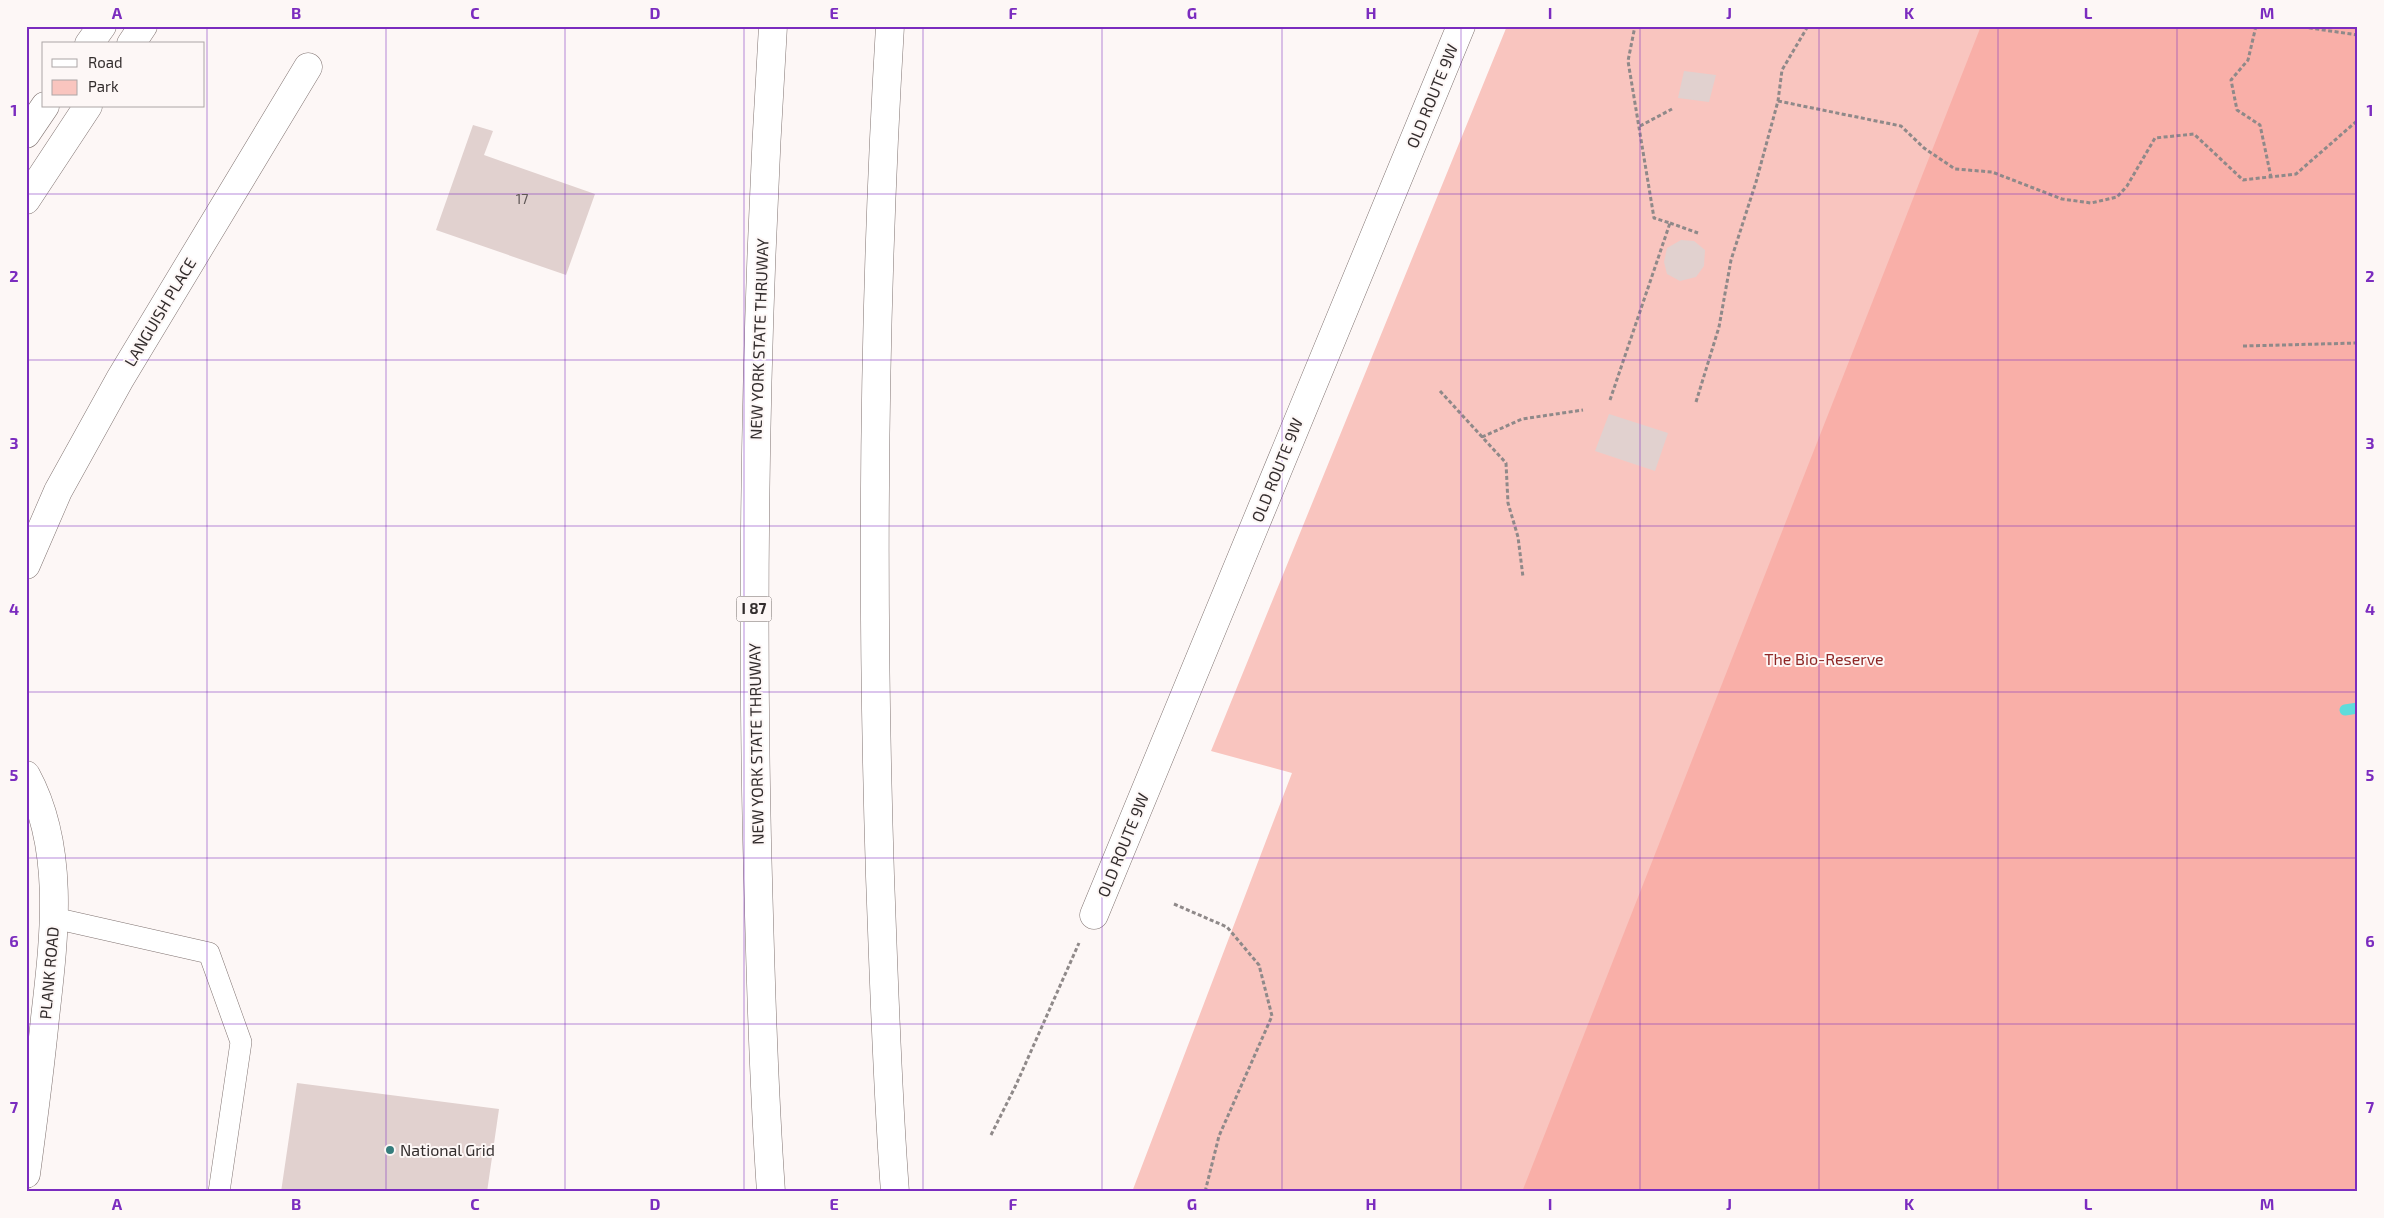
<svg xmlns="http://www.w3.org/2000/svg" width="2384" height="1218" font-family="'Exo 2',sans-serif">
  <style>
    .green { fill: #f9c5bf }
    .forest { fill: #f9afa8 }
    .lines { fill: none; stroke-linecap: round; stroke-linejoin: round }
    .stream { stroke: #5fdcdb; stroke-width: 11 }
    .building { fill: #e1d1cf }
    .service-casing { stroke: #817472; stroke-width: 22 }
    .minor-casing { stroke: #817472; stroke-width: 29 }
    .primary-casing { stroke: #817472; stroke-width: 29 }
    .motorway-casing { stroke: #817472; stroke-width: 29 }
    .path { stroke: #8f8989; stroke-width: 3; stroke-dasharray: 4 2.5; stroke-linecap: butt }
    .service { stroke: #fff; stroke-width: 21 }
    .minor { stroke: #fff; stroke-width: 28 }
    .primary { stroke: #fff; stroke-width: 28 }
    .motorway { stroke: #fff; stroke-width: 28 }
    .grid { fill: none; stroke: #7b2cbf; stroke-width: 1; stroke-opacity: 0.55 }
    .poi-dot { fill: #357d7d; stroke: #fdf7f6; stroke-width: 2 }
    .labels { text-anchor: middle; stroke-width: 4; stroke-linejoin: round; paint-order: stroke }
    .number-label { font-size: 14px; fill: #5e5656 }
    .shield { fill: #fdf7f6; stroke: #706a69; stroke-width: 1 }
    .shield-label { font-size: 15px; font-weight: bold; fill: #332d2d }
    .street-label { font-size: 16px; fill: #332d2d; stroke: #fdf7f6 }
    .park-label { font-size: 16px; fill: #8f2726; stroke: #fdf7f6 }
    .poi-label { font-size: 16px; fill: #332d2d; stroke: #fdf7f6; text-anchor: start }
    .neatline { fill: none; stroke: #7b2cbf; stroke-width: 2 }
    .grid-label { font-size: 16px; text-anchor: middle; font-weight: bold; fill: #7b2cbf }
  </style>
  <rect width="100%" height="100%" fill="#fdf7f6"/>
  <path class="green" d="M1507,26H2358V1192H1132L1292,773L1211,751Z"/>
  <path class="forest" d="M1981,26H2358V1192H1522Z"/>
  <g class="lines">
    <path class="stream" d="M2345,710L2358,708"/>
  </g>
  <path class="building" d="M1684,71L1716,75L1709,102L1678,98Z
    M473,125L493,131L484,155L595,194L566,275L436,230Z
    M1681,240L1694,241L1705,250L1704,266L1696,277L1680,281L1667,274L1664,262L1667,248Z
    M1609,414L1668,433L1655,471L1595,451Z
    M297,1083L499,1109L487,1192H281Z"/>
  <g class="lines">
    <defs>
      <path id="service" d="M54,918L209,953L241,1042L219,1192"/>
      <path id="minor" d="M26,565L58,491L120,379L308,67
        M26,775C66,848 54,939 45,1018C40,1070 33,1122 26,1174
        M1094,915L1461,26"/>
      <path id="primary" d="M89,44L102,26
        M131,44L143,26
        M26,134L45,106
        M26,200L88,106"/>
      <path id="motorway" d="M890,26C873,309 871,593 880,876C884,981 887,1087 895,1192
        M771,1192C763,1075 760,957 757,840C751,569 756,297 773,26"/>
    </defs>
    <use href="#service" class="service-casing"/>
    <use href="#minor" class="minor-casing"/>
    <use href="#primary" class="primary-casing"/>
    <use href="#motorway" class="motorway-casing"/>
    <path class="path" d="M2256,26L2248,60L2231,80L2237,110L2260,125L2271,177
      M2296,26L2358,35
      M1778,101L1901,126L1924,148L1955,169L1992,172L2062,199L2091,203L2117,197L2127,186L2155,138L2194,134L2243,180L2296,174L2358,120
      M1640,126L1672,109
      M1670,223L1698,233
      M2243,346L2358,343
      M1440,391L1506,463L1508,503L1518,537L1523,577
      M1610,400L1670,223L1654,218L1628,61L1635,26
      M1696,402L1719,327L1731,260L1756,182L1778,101L1782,70L1808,26
      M1482,437L1522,419L1583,410
      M1174,904L1227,927L1259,965L1272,1016L1219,1136L1205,1192
      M991,1135L1016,1085L1079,943"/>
    <use href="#service" class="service"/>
    <use href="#minor" class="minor"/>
    <use href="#primary" class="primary"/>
    <use href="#motorway" class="motorway"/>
  </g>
  <path class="grid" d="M207,26V1192M386,26V1192M565,26V1192M744,26V1192M923,26V1192M1102,26V1192M1282,26V1192M1461,26V1192M1640,26V1192M1819,26V1192M1998,26V1192M2177,26V1192M26,194H2358M26,360H2358M26,526H2358M26,692H2358M26,858H2358M26,1024H2358"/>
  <circle class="poi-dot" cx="390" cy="1150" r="5"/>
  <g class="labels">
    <g class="number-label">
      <text x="522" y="204">17</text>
    </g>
    <rect class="shield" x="736.5" y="596.5" width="35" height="25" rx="4"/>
    <g class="shield-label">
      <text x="754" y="614">I 87</text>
    </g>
    <g class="street-label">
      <text transform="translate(1432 96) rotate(-68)" y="6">OLD ROUTE 9W</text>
      <text transform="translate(160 312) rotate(-59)" y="6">LANGUISH PLACE</text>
      <text transform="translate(759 339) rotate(-88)" y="6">NEW YORK STATE THRUWAY</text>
      <text transform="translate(1277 470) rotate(-68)" y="6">OLD ROUTE 9W</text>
      <text transform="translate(756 744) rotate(-91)" y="6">NEW YORK STATE THRUWAY</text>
      <text transform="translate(1123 845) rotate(-68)" y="6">OLD ROUTE 9W</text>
      <text transform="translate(49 973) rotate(-85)" y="6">PLANK ROAD</text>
    </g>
    <g class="park-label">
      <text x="1824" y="665">The Bio-Reserve</text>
    </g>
    <g class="poi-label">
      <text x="400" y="1156">National Grid</text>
    </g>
  </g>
  <rect width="2384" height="1218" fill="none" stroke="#fdf7f6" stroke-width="55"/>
  <rect x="42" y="42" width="162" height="65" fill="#fdf7f6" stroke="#aca6a6"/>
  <rect x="52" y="59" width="25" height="8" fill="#ffffff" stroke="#aca6a6"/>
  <text x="88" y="68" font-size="15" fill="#332d2d">Road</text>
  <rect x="52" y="80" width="25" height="15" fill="#f9c5bf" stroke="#aca6a6"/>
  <text x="88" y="92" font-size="15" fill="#332d2d">Park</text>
  <rect x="28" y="28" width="2328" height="1162" class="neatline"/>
  <g class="grid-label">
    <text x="117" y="19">A</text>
    <text x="296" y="19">B</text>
    <text x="475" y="19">C</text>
    <text x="655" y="19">D</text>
    <text x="834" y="19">E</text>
    <text x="1013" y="19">F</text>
    <text x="1192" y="19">G</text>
    <text x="1371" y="19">H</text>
    <text x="1550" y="19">I</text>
    <text x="1729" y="19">J</text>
    <text x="1909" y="19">K</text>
    <text x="2088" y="19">L</text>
    <text x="2267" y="19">M</text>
    <text x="14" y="116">1</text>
    <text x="2370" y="116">1</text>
    <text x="14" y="282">2</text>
    <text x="2370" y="282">2</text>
    <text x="14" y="449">3</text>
    <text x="2370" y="449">3</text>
    <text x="14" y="615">4</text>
    <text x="2370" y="615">4</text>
    <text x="14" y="781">5</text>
    <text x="2370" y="781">5</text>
    <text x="14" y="947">6</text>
    <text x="2370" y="947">6</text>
    <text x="14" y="1113">7</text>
    <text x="2370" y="1113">7</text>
    <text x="117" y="1210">A</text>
    <text x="296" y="1210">B</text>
    <text x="475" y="1210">C</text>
    <text x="655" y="1210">D</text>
    <text x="834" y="1210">E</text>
    <text x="1013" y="1210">F</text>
    <text x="1192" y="1210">G</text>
    <text x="1371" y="1210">H</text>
    <text x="1550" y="1210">I</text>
    <text x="1729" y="1210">J</text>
    <text x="1909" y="1210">K</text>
    <text x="2088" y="1210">L</text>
    <text x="2267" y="1210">M</text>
  </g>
</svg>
